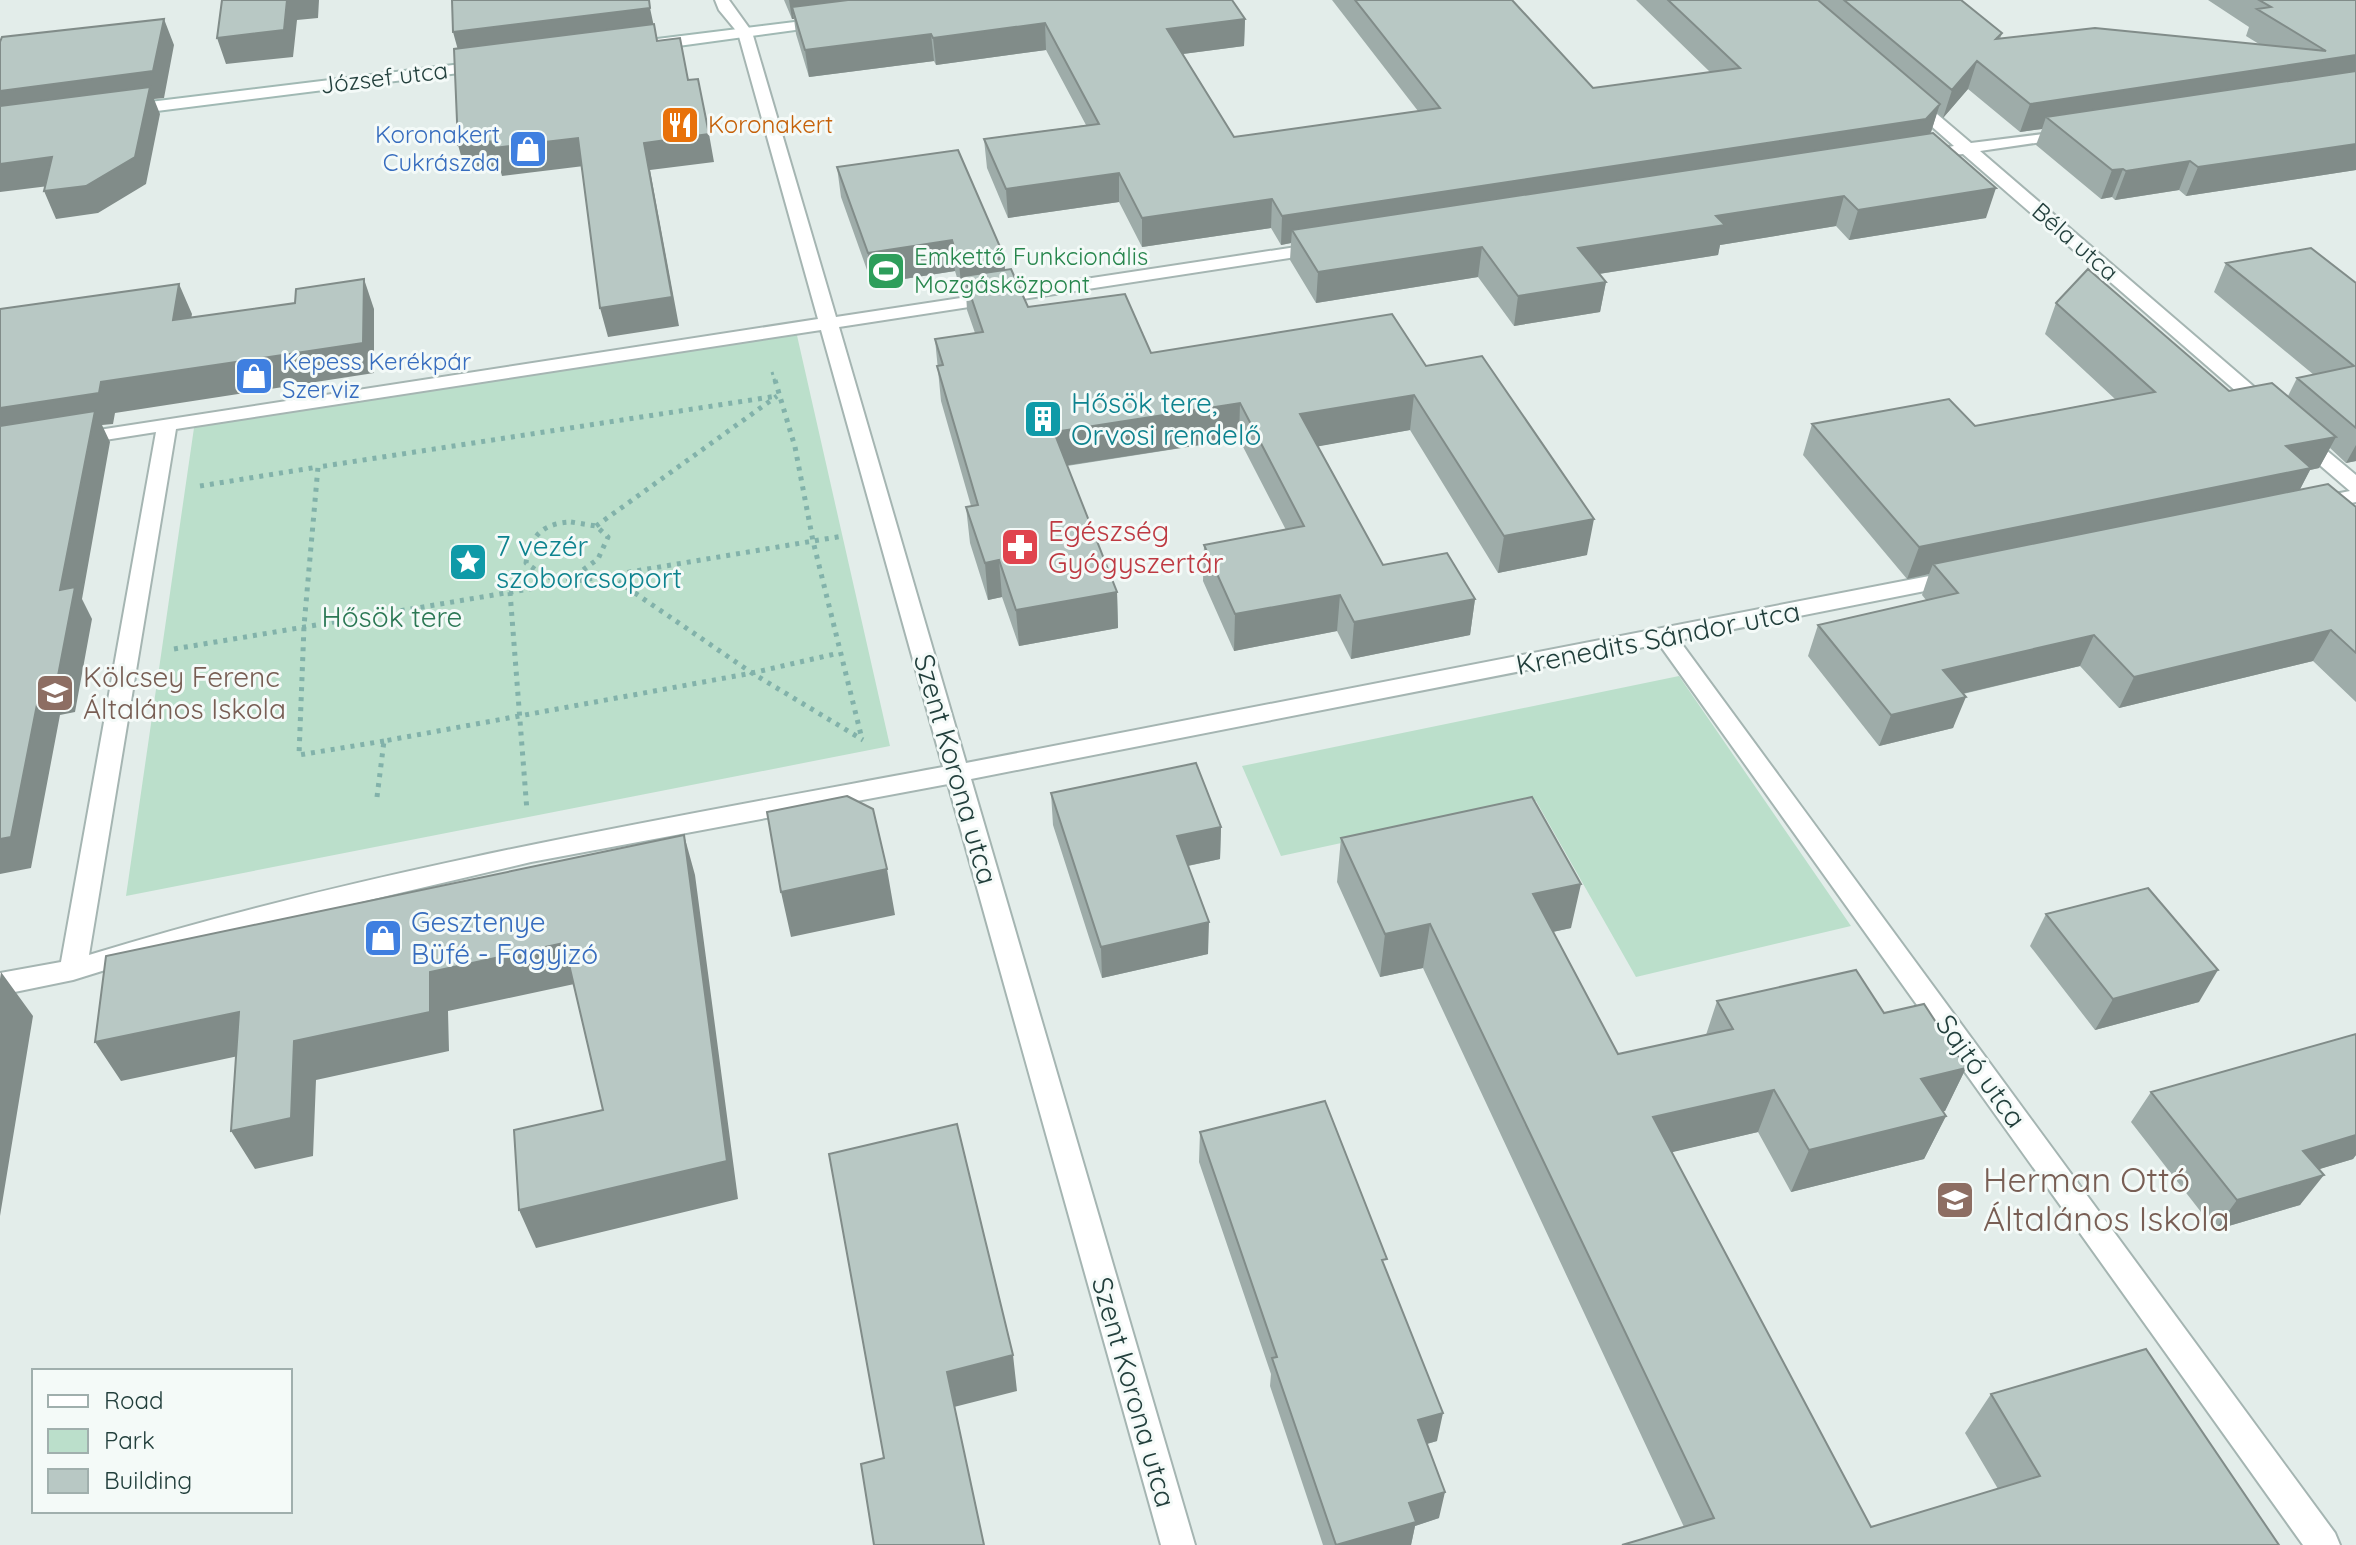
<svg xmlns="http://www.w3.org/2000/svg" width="2356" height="1545" font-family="Quicksand,sans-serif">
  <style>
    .green { fill: #bbdfcb }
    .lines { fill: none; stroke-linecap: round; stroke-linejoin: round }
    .street-casing { stroke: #a5b5b2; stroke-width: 4 }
    .secondary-casing { stroke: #a1b9b4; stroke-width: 4 }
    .path-far1 { stroke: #82b2aa; stroke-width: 3; stroke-dasharray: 3 4; stroke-linecap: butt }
    .path { stroke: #82b2aa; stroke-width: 5; stroke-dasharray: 4 6; stroke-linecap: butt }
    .street { fill: #fff; fill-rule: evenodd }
    .secondary { fill: #fff; fill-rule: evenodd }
    .wall { fill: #9eaca9 }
    .shaded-wall { fill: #818c89 }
    .building { fill: #b8c8c4; stroke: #818c89; stroke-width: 2 }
    .labels { text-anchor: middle; stroke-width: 6; stroke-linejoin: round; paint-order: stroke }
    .far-street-label { font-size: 24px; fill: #223f3c; stroke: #f4faf8 }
    .far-food-label { font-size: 24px; fill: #c56008; stroke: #f4faf8; text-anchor: start }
    .far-shop-label { font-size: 24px; fill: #366cbe; stroke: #f4faf8; text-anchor: end }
    .far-leisure-label { font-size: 24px; fill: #27864d; stroke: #f4faf8; text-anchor: start }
    .culture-label { font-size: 28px; fill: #0d838f; stroke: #f4faf8; text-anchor: start }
    .health-label { font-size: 28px; fill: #be3a42; stroke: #f4faf8; text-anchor: start }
    .park-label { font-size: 28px; fill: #2b7854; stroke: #f4faf8 }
    .street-label { font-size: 28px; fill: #223f3c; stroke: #f4faf8 }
    .education-label { font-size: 28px; fill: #785e54; stroke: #f4faf8; text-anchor: start }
    .shop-label { font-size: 28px; fill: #366cbe; stroke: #f4faf8; text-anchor: start }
    .near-education-label { font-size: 34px; fill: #785e54; stroke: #f4faf8; text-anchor: start }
  </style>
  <rect width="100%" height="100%" fill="#e3edea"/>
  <path class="green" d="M796,331L890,746L126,896L195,421Z
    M1679,676L1851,926L1636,977L1536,801L1281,856L1242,766Z"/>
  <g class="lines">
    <defs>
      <path id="street" d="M715,0H729L752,32L836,317L1322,243L1331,248L1322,253L839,327L966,763L1955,571L1963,573L1966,578L1963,583L1955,585L1679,640L2335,1533L2340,1545H2303L1659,644L971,779L1195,1545H1161L948,784L531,862L208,938L73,980L0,995V973L61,962L156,432L73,445L66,443L63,439L66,435L818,319L738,33L719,10ZM821,330L943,767C657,820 368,869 89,955L176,429Z
        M1911,95L1917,97L1971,143L2075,130V136L2069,138L1980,151L2274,404L2277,408L2274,412H2260L1963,154L1918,158L1916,155L1918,152L1954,146L1905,103V97Z
        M2300,432L2307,434L2356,475V502L2312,511L2305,510L2302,505L2305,500L2350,491L2293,442L2290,438L2293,434Z"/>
      <path id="secondary" d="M827,18L832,19V25L649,50L641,45L649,40Z
        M486,61L494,66L491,69L125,115L117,110L125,105Z"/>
    </defs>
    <use href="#street" class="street-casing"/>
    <use href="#secondary" class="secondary-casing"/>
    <path class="path-far1" d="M772,372L775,382"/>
    <path class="path" d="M775,380L795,447L813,541L862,739
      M200,486L318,467
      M571,522L596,526L608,537L598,559L565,583L543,575L526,563C530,535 544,523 571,522Z
      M596,526L777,396
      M610,576L752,673L863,740
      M510,592L527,811
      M174,649L843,536
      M384,741L299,755L304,626L318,467L777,396
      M377,797L384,741L752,673L839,653"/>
    <use href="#street" class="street"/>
    <use href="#secondary" class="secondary"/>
  </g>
  <path class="wall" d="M784,0H1232L1245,19L1244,46L1183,54L1234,137L1418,111L1332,0H1512L1593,88L1710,72L1636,0H1961L2002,33L2000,39L2259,44L2246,36L2249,27L2208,0H2356V170L2186,196L2179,190L2115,200L2112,197L2101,199L2036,145L2042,129L2020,132L1968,89L1943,118L1937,112L1931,132L1929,134L1986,218L1849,240L1836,226L1720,245L1718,255L1599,274L1606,282L1600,312L1514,326L1478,277L1316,303L1290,260L1291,243L1281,245L1271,228L1142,247L1119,202L1008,218L987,168L984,139L1086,125L1046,50L936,65L934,61L809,77L796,34L794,19H792Z
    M837,167L1004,256L1005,269L1028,307L1151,353L1426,366L1587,555L1498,573L1410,430L1318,446L1383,565L1475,599L1470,635L1351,659L1337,631L1234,651L1203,581L1204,545L1286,530L1239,439L1067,466L1117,592L1118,628L1019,646L1002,597L988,600L970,543L966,507L971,506L941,401L935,339L975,333L967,310L966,293L962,294L955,271L872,284L841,197Z
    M2226,263L2356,283V461L2346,463L2330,448L2319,468L2310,470L2300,489L2356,507V702L2313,661L2119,708L2080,666L1963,694L1953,728L1879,746L1808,656L1818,625L1926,600L1922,595L1929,574L1907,579L1803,455L1812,424L1975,426L2115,399L2045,334L2056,303L2229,391L2288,396L2297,378L2314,375L2214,292Z
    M1051,793L1221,827L1220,859L1188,866L1208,954L1102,978L1053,825Z
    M1341,838L1571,928L1553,932L1618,1054L1706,1035L1717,1001L1884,1013L1966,1068L1945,1111H1942L1946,1116L1924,1159L1791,1192L1758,1132L1671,1152L1871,1527L1998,1489L1965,1433L1991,1394L2279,1545L1684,1527L1423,968L1380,977L1337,882Z
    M2046,914L2199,1002L2095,1030L2030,946Z
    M2356,1034V1155L2353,1159L2319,1169L2300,1205L2215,1230L2131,1122L2151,1092Z
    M1200,1132L1386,1269L1437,1441L1427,1444L1439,1518L1415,1526L1411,1545H1323L1270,1386L1271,1374L1199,1162Z"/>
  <path class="shaded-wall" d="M287,0H319L318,18L297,20L293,57L226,64L217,38Z
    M789,0H948L792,7L794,19H792Z
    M650,8L656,36L461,61L453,32Z
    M164,19L174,45L164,98L154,99L160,114L146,184L98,213L56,219L44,191L147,100L0,119V91Z
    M1245,19L1244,46L1167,56V29Z
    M1045,23L1046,50L936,65L933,38Z
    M931,34L934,61L809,77L805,50Z
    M2356,55V79L2046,117L2042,129L2020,132L2030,104Z
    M1977,61L1968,89L1943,118L1952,90Z
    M1940,104L1931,132L1918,147L1292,230L1291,243L1281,245L1282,216Z
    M709,134L714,162L650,170L679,326L608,337L600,308L644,143Z
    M578,138L584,166L502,176L500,169L466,173L458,145L494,141Z
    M2356,144V170L2186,196L2198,167Z
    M52,157L65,184L0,192V164Z
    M2190,161L2179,190L2115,200L2126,171Z
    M2123,169L2112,197L2101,199L2112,170Z
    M1119,173V202L1008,218L1006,189Z
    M1996,188L1986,218L1849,240L1858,210Z
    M1844,196L1836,226L1720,245L1718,255L1573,278L1578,248L1716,216Z
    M1272,199L1271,228L1142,247V218Z
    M952,240L955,271L872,284L868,253Z
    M1482,247L1478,277L1316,303L1318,272Z
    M1004,256L1006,287L964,276L966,293L962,294L959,263Z
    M364,279L374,309V373L115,413L113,424L102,425L110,442L82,599L92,619L75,712L60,715L31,868L0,874V839L60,590L0,442V408L101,382Z
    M1606,282L1600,312L1514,326L1518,296Z
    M179,284L192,314L186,350L173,320Z
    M1414,395L1410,430L1298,450L1300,414Z
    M1240,403L1239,439L1056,467L1054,432Z
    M2336,437L2319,468L2310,470L2295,499L1933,564L1929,574L1907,579L1919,547L2286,446Z
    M2356,445V461L2346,463Z
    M1594,519L1587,555L1498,573L1504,536Z
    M999,560L1002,597L988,600L985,563Z
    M1117,592L1118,628L1019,646L1016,610Z
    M1340,595L1337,631L1234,651L1235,614Z
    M1475,599L1470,635L1351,659L1354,622Z
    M2331,630L2313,661L2119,708L2134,677Z
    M2094,635L2080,666L1931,701L1943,670Z
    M1966,697L1953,728L1879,746L1891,715Z
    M1221,827L1220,859L1177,868V836Z
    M684,835L695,875L738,1199L536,1248L519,1210L727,1161Z
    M887,869L895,915L791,937L781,892Z
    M1581,884L1571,928L1524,938L1533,894Z
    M1209,922L1208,954L1102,978L1101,947Z
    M1430,924L1423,968L1380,977L1385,934Z
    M564,943L579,983L448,1011L449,1051L316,1080L313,1156L255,1169L231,1131L294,1041L430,972Z
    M2218,970L2199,1002L2095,1030L2113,999Z
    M1,972L33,1016L0,1216V979Z
    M239,1012L262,1051L121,1081L95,1042Z
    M1966,1068L1945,1111L1901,1122L1921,1079Z
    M1774,1090L1758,1132L1639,1160L1653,1117Z
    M1946,1116L1924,1159L1791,1192L1809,1150Z
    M2356,1135V1155L2353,1159L2280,1181L2303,1151Z
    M2324,1175L2300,1205L2215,1230L2237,1200Z
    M1013,1355L1017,1391L954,1407L947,1372Z
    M1443,1413L1437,1441L1412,1448L1418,1420Z
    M1445,1492L1439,1518L1415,1526L1411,1545H1336L1409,1503Z"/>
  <path class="building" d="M222,0H287L284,30L217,38Z
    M452,0H649L650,8L453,32Z
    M848,0H1232L1245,19L1167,29L1234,137L1440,108L1355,0H1512L1593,88L1740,68L1668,0H1818L1940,104L1926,119L1282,216L1272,199L1142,218L1119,173L1006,189L984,139L1099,124L1045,23L933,38L931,34L805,50L792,7Z
    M1844,0H1961L2002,33L1996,39L2095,28L2326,51L2257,9L2271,7L2259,0H2356V55L2030,104L1977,61L1952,90Z
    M164,19L153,71L0,91V42L2,37Z
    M654,24L657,41L680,38L688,80L698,79L709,134L644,143L672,297L600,308L578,138L494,148V141L458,145L454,49Z
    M2356,71V144L2198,167L2190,161L2126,171L2123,169L2112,170L2046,117Z
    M150,87L135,157L86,186L44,191L52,157L0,164V106Z
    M1933,133L1996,188L1858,210L1844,196L1716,216L1725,225L1578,248L1606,282L1518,296L1482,247L1318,272L1292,230Z
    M958,150L1004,256L959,263L952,240L868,253L837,167Z
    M2311,248L2356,283V428L2297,378L2354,366L2226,263Z
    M1011,269L1028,307L1125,294L1151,353L1392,314L1426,366L1482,356L1594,519L1504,536L1414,395L1300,414L1383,565L1447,553L1475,599L1354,622L1340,595L1235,614L1204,545L1304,526L1240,403L1054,432L1117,592L1016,610L999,560L985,563L966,507L978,505L937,366L943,365L935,339L983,332L964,276Z
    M2088,269L2229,391L2272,383L2336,437L2286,446L2311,468L1919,547L1812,424L1949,399L1975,426L2155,392L2056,303Z
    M364,279L363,343L101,382L99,393L0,408V309L179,284L173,320L295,303L296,289Z
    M95,411L60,590L75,587L57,681L41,684L11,837L0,839V426Z
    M2328,484L2356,507V653L2331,630L2134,677L2094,635L1943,670L1966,697L1891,715L1818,625L1958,593L1933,564Z
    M1196,763L1221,827L1177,836L1209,922L1101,947L1051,793Z
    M847,796L873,809L887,869L781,892L767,812Z
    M1532,797L1581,884L1533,894L1618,1054L1733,1029L1717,1001L1856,970L1884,1013L1924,1004L1966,1068L1921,1079L1946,1116L1809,1150L1774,1090L1653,1117L1871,1527L2040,1476L1991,1394L2146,1349L2279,1545H1622L1714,1518L1430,924L1385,934L1341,838Z
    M684,835L727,1161L519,1210L514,1130L603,1110L564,943L430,972V1012L294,1041L291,1118L231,1131L239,1012L95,1042L106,956Z
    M2148,888L2218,970L2113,999L2046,914Z
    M2356,1034V1135L2303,1151L2324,1175L2237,1200L2151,1092Z
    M1325,1101L1387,1259L1382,1260L1443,1413L1418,1420L1445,1492L1409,1503L1416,1522L1336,1545L1272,1358L1277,1357L1200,1132Z
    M957,1124L1013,1355L947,1372L984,1545H874L861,1464L884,1458L829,1154Z"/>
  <defs>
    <symbol id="restaurant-square" viewBox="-11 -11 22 22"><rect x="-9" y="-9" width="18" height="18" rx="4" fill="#e8710a" stroke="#f4faf8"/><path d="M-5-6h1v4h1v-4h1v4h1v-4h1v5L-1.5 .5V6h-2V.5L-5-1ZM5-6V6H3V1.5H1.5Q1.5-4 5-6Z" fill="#fff"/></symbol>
    <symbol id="shop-square" viewBox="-11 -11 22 22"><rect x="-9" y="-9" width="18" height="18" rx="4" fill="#3f7fe0" stroke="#f4faf8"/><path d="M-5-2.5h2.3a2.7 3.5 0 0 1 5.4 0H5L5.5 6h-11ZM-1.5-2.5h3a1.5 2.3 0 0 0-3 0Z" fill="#fff"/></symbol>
    <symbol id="stadium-square" viewBox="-11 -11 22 22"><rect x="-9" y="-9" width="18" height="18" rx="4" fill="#2e9e5b" stroke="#f4faf8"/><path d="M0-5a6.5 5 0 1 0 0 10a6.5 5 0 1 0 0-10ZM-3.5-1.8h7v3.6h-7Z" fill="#fff"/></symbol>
    <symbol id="building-square" viewBox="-11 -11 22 22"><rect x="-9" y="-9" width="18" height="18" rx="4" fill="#0f9aa8" stroke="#f4faf8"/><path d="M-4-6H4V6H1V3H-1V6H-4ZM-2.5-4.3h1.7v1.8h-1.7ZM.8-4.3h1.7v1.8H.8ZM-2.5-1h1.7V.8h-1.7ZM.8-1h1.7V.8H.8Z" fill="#fff"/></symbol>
    <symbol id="pharmacy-square" viewBox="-11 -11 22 22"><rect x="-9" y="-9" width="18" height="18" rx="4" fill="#e0444e" stroke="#f4faf8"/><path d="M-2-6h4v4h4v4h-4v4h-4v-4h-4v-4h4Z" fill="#fff"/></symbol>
    <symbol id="sight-square" viewBox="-11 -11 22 22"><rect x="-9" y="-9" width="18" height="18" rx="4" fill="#0f9aa8" stroke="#f4faf8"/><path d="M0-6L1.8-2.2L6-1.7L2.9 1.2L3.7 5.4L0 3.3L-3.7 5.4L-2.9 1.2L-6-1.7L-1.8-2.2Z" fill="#fff"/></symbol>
    <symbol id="school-square" viewBox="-11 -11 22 22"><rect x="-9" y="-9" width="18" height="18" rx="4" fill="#8d6e63" stroke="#f4faf8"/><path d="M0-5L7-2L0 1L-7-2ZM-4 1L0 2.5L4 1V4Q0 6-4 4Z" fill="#fff"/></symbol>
  </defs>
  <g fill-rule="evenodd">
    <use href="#restaurant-square" x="658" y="103" width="44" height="44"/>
    <use href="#shop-square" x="506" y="127" width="44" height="44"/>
    <use href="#stadium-square" x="864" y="249" width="44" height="44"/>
    <use href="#shop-square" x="232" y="354" width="44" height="44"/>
    <use href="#building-square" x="1021" y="397" width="44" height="44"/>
    <use href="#pharmacy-square" x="998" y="525" width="44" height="44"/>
    <use href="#sight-square" x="446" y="540" width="44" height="44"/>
    <use href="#school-square" x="33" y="671" width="44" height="44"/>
    <use href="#shop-square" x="361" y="916" width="44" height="44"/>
    <use href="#school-square" x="1933" y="1178" width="44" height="44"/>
  </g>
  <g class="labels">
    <g class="far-street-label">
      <text transform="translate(384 78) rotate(-7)" y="8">József utca</text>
      <text transform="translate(2075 242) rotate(41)" y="8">Béla utca</text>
    </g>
    <g class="far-food-label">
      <text x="708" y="133">Koronakert</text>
    </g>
    <g class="far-shop-label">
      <text x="500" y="143">Koronakert<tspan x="500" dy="28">Cukrászda</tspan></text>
      <text x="282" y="370" text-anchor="start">Kepess Kerékpár<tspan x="282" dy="28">Szerviz</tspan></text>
    </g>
    <g class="far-leisure-label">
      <text x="914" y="265">Emkettő Funkcionális<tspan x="914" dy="28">Mozgásközpont</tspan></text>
    </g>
    <g class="culture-label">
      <text x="1071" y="413">Hősök tere,<tspan x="1071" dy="32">Orvosi rendelő</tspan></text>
      <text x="496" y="556">7 vezér<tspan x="496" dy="32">szoborcsoport</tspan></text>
    </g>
    <g class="health-label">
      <text x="1048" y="541">Egészség<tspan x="1048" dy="32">Gyógyszertár</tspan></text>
    </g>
    <g class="park-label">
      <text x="392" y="627">Hősök tere</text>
    </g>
    <g class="street-label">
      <text transform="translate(1658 638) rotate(-11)" y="10">Krenedits Sándor utca</text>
      <text transform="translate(956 769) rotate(74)" y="10">Szent Korona utca</text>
      <text transform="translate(1981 1071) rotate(54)" y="10">Sajtó utca</text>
      <text transform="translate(1134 1392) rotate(74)" y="10">Szent Korona utca</text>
    </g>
    <g class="education-label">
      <text x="83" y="687">Kölcsey Ferenc<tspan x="83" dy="32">Általános Iskola</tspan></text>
    </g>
    <g class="shop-label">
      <text x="411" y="932">Gesztenye<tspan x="411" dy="32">Büfé - Fagyizó</tspan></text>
    </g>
    <g class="near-education-label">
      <text x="1983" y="1192">Herman Ottó<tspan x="1983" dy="39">Általános Iskola</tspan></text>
    </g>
  </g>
  <rect x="32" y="1369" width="260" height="144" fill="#f4faf8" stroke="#a0afad" stroke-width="2"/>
  <rect x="48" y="1395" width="40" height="12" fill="#ffffff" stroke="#a0afad" stroke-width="2"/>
  <text x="104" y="1409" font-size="24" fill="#223f3c">Road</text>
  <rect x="48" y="1429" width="40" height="24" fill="#bbdfcb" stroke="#a0afad" stroke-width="2"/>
  <text x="104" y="1449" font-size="24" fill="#223f3c">Park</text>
  <rect x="48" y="1469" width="40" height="24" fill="#b8c8c4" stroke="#a0afad" stroke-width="2"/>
  <text x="104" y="1489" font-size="24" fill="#223f3c">Building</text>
</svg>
